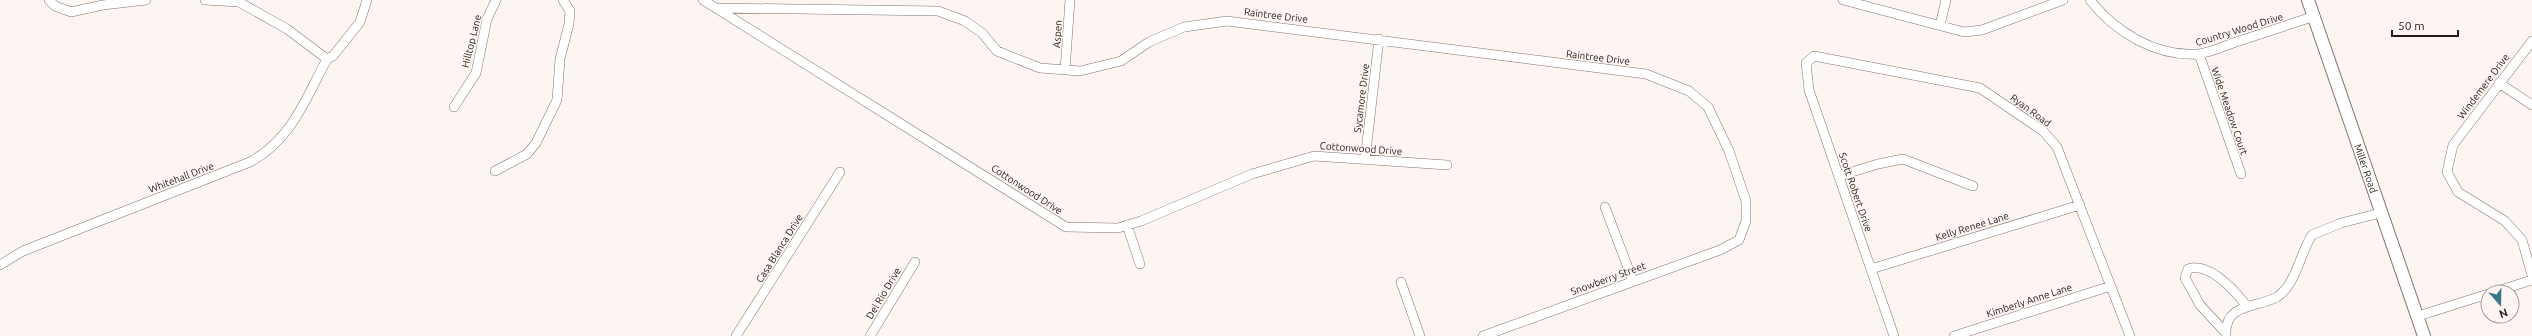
<svg xmlns="http://www.w3.org/2000/svg" width="2532" height="336" font-family="Ubuntu,sans-serif">
  <style>
    .lines { fill: none; stroke-linecap: round; stroke-linejoin: round }
    .street-casing { stroke: #81756f; stroke-width: 10 }
    .secondary-casing { stroke: #81756f; stroke-width: 14 }
    .street { stroke: #fff; stroke-width: 9 }
    .secondary { stroke: #fff; stroke-width: 12 }
    .labels { text-anchor: middle; stroke-width: 3; stroke-linejoin: round; paint-order: stroke }
    .street-label { font-size: 10px; fill: #201b18; stroke: #fdf5f1 }
  </style>
  <rect width="100%" height="100%" fill="#fdf5f1"/>
  <g class="lines">
    <defs>
      <path id="street" d="M49,0L55,6L71,12L103,5L146,0
        M205,0L239,2L287,29L327,59
        M703,0L1066,227L1118,228L1141,221L1252,174L1314,156L1447,165
        M1843,0L1964,32L1982,30L2063,0
        M2090,0C2115,32 2156,57 2198,54C2209,53 2222,47 2233,43C2260,34 2287,25 2315,16
        M717,8L938,11L965,21L982,33L997,51L1040,68L1080,71L1121,61L1149,42L1184,27L1227,21L1646,74L1689,91L1708,107L1729,151L1746,201V221L1739,240L1720,250L1483,336
        M1940,25L1946,0
        M2532,41L2453,145L2447,172L2458,192L2505,221L2522,240L2532,275
        M2199,54L2241,174
        M1065,70L1070,0
        M2499,83L2532,105
        M454,107L476,73L487,19L496,0
        M1365,160L1379,39
        M495,171L527,154L536,143L557,100L560,59L569,24L570,11L563,0
        M1839,176L1878,164L1903,159L1973,186
        M1605,207L1633,281
        M1127,225L1140,264
        M0,265L23,251L250,162C292,139 305,100 327,59L333,56L360,22L367,0
        M1871,269L2080,205
        M1401,282L1420,336
        M2494,292L2532,280
        M2418,316L2488,294
        M2225,332L2200,305L2185,278L2188,269C2209,262 2234,290 2246,305
        M736,336L840,172
        M870,336L915,262
        M1894,336L1809,90L1806,63L1814,56L1980,88L2043,131L2057,147L2130,336
        M1954,336L2111,286
        M2226,336C2224,302 2258,308 2277,297C2296,285 2300,253 2312,235L2341,223L2380,213"/>
      <g id="secondary">
        <path id="s1" d="M2308,0L2424,336"/>
      </g>
    </defs>
    <use href="#street" class="street-casing"/>
    <use href="#secondary" class="secondary-casing"/>
    <use href="#street" class="street"/>
    <use href="#secondary" class="secondary"/>
  </g>
  <g class="labels">
    <g class="street-label">
      <text transform="translate(1276 15) rotate(7)" y="4">Raintree Drive</text>
      <text transform="translate(2239 29) rotate(-17)" y="4">Country Wood Drive</text>
      <text transform="translate(1057 34) rotate(-86)" y="4">Aspen</text>
      <text transform="translate(471 41) rotate(-76)" y="4">Hilltop Lane</text>
      <text transform="translate(1598 57) rotate(7)" y="4">Raintree Drive</text>
      <text transform="translate(2483 86) rotate(-53)" y="4">Windemere Drive</text>
      <text transform="translate(1361 98) rotate(-83)" y="4">Sycamore Drive</text>
      <text transform="translate(2031 110) rotate(36)" y="4">Ryan Road</text>
      <text transform="translate(2230 111) rotate(71)" y="4">Wide Meadow Court</text>
      <text transform="translate(1361 148) rotate(4)" y="4">Cottonwood Drive</text>
      <text dy="4" stroke="none"><textPath href="#s1" startOffset="178">Miller Road</textPath></text>
      <text transform="translate(181 177) rotate(-21)" y="4">Whitehall Drive</text>
      <text transform="translate(1027 189) rotate(33)" y="4">Cottonwood Drive</text>
      <text transform="translate(1856 192) rotate(71)" y="4">Scott Robert Drive</text>
      <text transform="translate(1972 226) rotate(-17)" y="4">Kelly Renee Lane</text>
      <text transform="translate(779 248) rotate(-58)" y="4">Casa Blanca Drive</text>
      <text transform="translate(1608 278) rotate(-20)" y="4">Snowberry Street</text>
      <text transform="translate(883 293) rotate(-59)" y="4">Del Rio Drive</text>
      <text transform="translate(2029 300) rotate(-18)" y="4">Kimberly Anne Lane</text>
    </g>
  </g>
  <g transform="translate(2500 304) rotate(160)"><circle r="19" fill="#fdf5f1" stroke="#a59e9a"/>
  <path d="M0-3L7 15L0 10L-7 15Z" fill="#39778c"/>
  <text y="-6" font-size="11" font-weight="bold" text-anchor="middle" fill="#201b18">N</text>
  </g>
  <path d="M2392 30v6h66v-6" fill="none" stroke="#201b18" stroke-width="2"/>
  <text x="2398" y="30" font-size="12" fill="#201b18" stroke="#fdf5f1" stroke-width="3" paint-order="stroke">50 m</text>
</svg>
